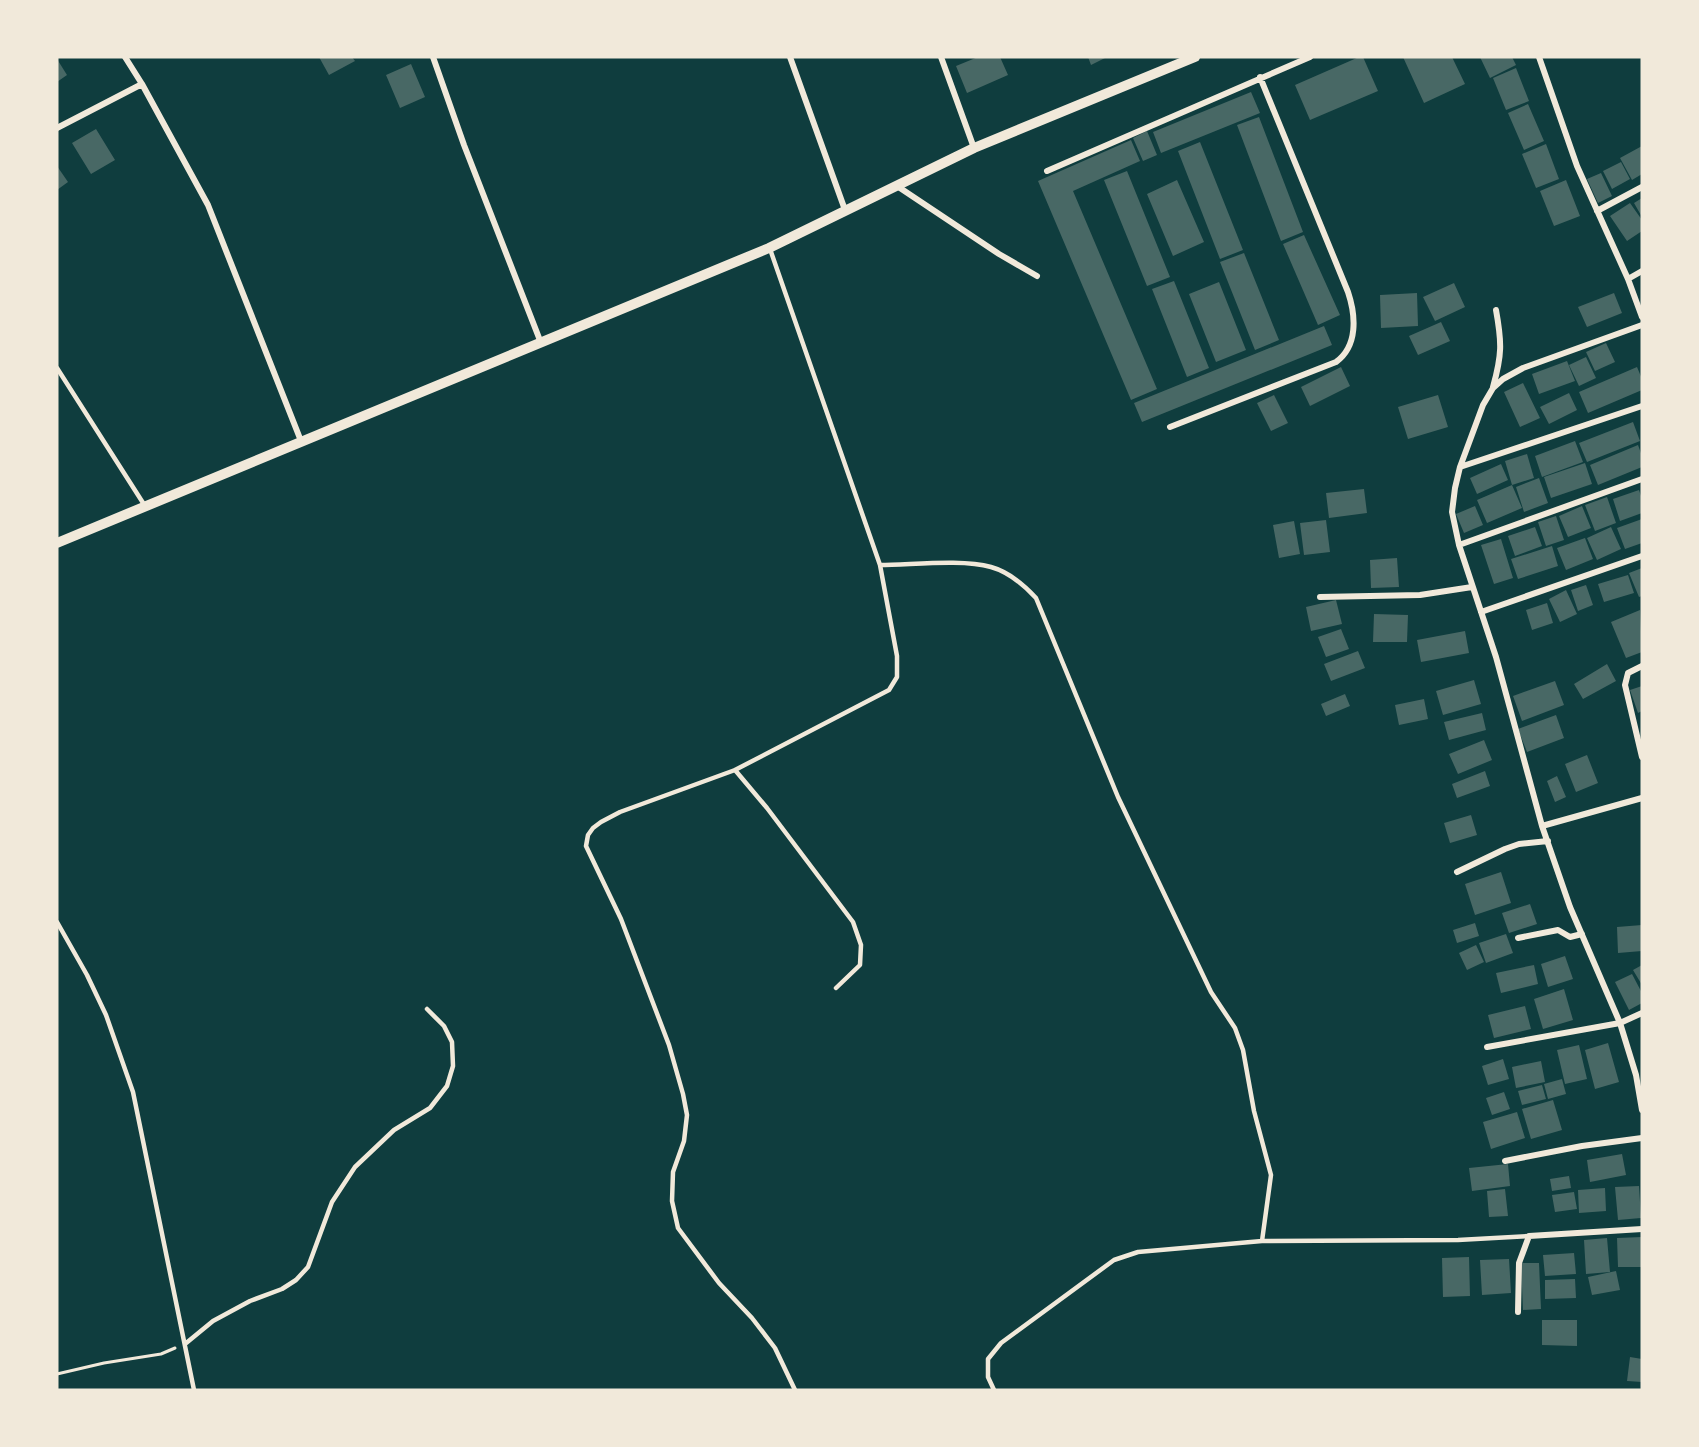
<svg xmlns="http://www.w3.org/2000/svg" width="1699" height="1447" font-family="Helvetica,sans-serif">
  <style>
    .building { fill: #486865 }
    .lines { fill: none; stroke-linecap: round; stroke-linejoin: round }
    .path { stroke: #f1e9da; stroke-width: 3 }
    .service { stroke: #f1e9da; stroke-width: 4.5 }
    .minor { stroke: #f1e9da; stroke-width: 6 }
    .tertiary { stroke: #f1e9da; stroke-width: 10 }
  </style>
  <rect width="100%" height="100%" fill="#0f3d3e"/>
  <path class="building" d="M319,57H352L355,61L329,75Z
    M978,57H1000L1008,75L967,93L956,66Z
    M1088,57H1107L1091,65Z
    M1359,57H1363L1378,91L1310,120L1295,85Z
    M1403,57H1452L1465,84L1424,103Z
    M1480,57H1512L1516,65L1490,78Z
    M57,59L67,75L57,82Z
    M411,64L425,97L400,108L386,75Z
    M1516,68L1529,101L1506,110L1493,78Z
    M1251,92L1260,113L1161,153L1153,132Z
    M1528,104L1544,141L1524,150L1508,113Z
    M1259,117L1303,232L1281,241L1237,125Z
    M96,129L115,160L91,174L72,143Z
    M1147,131L1157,155L1143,161L1133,138Z
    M1131,140L1140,161L1073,191L1157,389L1131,400L1038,181Z
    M1200,142L1243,250L1220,259L1178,151Z
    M1546,144L1559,179L1536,188L1522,154Z
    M1642,146V174L1632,180L1620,158Z
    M1621,162L1630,179L1612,189L1603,171Z
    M57,166L68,182L57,190Z
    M1127,171L1170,277L1147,286L1104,180Z
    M1601,173L1612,196L1598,203L1587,179Z
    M1177,180L1204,242L1173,256L1147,194Z
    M1566,180L1580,216L1554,226L1540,191Z
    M1642,198V217L1634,203Z
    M1630,203L1642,220V231L1627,241L1610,216Z
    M1304,235L1340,315L1318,325L1283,244Z
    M1244,253L1279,340L1255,350L1220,262Z
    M1174,281L1209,368L1187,377L1152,289Z
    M1219,282L1246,350L1216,362L1189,294Z
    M1454,283L1465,307L1435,321L1423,297Z
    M1417,293L1418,326L1381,328L1380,295Z
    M1614,293L1622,313L1587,327L1578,307Z
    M1441,322L1450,341L1418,355L1409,336Z
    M1324,326L1332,345L1142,422L1134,403Z
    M1606,343L1615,362L1595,371L1586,352Z
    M1586,357L1596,378L1579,386L1569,365Z
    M1567,361L1575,381L1539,394L1532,374Z
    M1341,367L1350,386L1310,406L1301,387Z
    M1637,367L1642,379V390L1588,413L1579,392Z
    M1523,383L1540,418L1520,427L1504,392Z
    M1569,393L1577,410L1549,424L1540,407Z
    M1274,395L1288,423L1271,431L1257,403Z
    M1438,395L1448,427L1408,439L1398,407Z
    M1633,422L1640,441L1587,462L1579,443Z
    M1575,441L1583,462L1542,477L1535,456Z
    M1638,445L1642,456V467L1598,485L1590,465Z
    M1527,454L1534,478L1512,485L1505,461Z
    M1585,463L1592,484L1551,498L1544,477Z
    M1501,464L1508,480L1477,494L1470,478Z
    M1539,478L1548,503L1524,512L1516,487Z
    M1512,485L1522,508L1487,523L1477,500Z
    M1364,489L1367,513L1329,518L1326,493Z
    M1639,490L1642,499V513L1620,521L1613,499Z
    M1607,497L1616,523L1595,531L1585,505Z
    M1475,506L1483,525L1464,533L1456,514Z
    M1582,506L1591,528L1568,537L1559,516Z
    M1556,516L1564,540L1546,546L1538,522Z
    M1642,519V543L1625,549L1617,528Z
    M1326,520L1330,552L1304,555L1300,523Z
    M1294,521L1300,554L1279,558L1273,525Z
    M1535,527L1542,546L1515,556L1508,536Z
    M1611,527L1621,549L1597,560L1587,538Z
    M1585,538L1593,559L1566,570L1557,548Z
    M1501,539L1513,578L1494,584L1481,545Z
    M1552,546L1558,566L1518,579L1511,559Z
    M1397,558L1399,587L1371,588L1370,560Z
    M1642,568V596L1639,597L1629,573Z
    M1628,575L1634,593L1604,602L1598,584Z
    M1586,585L1593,605L1578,611L1571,590Z
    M1566,590L1577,614L1560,622L1549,599Z
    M1336,600L1342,624L1311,631L1306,607Z
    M1547,603L1553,623L1532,630L1526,610Z
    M1640,610L1642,652L1626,658L1611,622Z
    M1374,614L1408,615L1407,642H1373Z
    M1341,629L1349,649L1326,657L1318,637Z
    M1465,631L1469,653L1421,662L1417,640Z
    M1358,651L1365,668L1331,681L1324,664Z
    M1607,664L1616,681L1583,699L1574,684Z
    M1474,680L1481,704L1443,715L1436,691Z
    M1555,681L1564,705L1522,721L1513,696Z
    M1642,686V711L1638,713L1630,690Z
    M1345,694L1350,706L1326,716L1321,704Z
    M1424,699L1428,719L1399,725L1395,705Z
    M1482,713L1486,730L1449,740L1444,722Z
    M1556,715L1564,738L1527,752L1518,729Z
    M1484,740L1492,760L1458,774L1449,754Z
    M1587,755L1598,783L1576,792L1565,764Z
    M1485,771L1490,786L1457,798L1452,784Z
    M1557,776L1566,797L1555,802L1547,781Z
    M1471,815L1477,835L1450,843L1444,823Z
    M1501,872L1511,903L1475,915L1465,884Z
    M1530,904L1537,924L1509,933L1502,913Z
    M1475,923L1479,936L1457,943L1453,930Z
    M1642,925V951L1618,953L1617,927Z
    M1506,934L1513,953L1486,963L1479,943Z
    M1476,945L1484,962L1467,970L1459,953Z
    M1565,956L1573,979L1548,987L1541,964Z
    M1534,965L1538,984L1501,993L1496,973Z
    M1642,965V985L1633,970Z
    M1632,974L1642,993V1003L1629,1010L1615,982Z
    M1564,989L1573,1020L1543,1029L1534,999Z
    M1525,1006L1531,1029L1494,1038L1488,1015Z
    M1608,1043L1619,1082L1595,1089L1585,1050Z
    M1579,1045L1587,1079L1565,1084L1557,1050Z
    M1503,1059L1509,1079L1488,1085L1482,1066Z
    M1541,1061L1545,1082L1516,1088L1512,1067Z
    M1562,1079L1566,1094L1548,1099L1544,1084Z
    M1542,1085L1546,1099L1522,1105L1518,1091Z
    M1504,1092L1510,1109L1492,1115L1486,1098Z
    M1553,1100L1562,1130L1531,1139L1522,1109Z
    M1517,1112L1525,1138L1491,1149L1483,1122Z
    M1622,1154L1626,1175L1590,1182L1587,1160Z
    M1508,1164L1510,1186L1472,1191L1469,1168Z
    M1569,1176L1571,1188L1552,1191L1550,1179Z
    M1639,1186L1641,1218L1618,1220L1615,1187Z
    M1605,1188L1606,1211L1579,1213L1578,1190Z
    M1505,1189L1508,1216L1489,1217L1487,1191Z
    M1574,1192L1577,1209L1555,1212L1552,1195Z
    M1642,1237V1267H1618L1617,1238Z
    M1607,1238L1610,1272L1586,1274L1584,1240Z
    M1574,1253L1576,1274L1545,1276L1543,1255Z
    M1469,1257L1470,1296L1443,1297L1442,1258Z
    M1509,1259L1511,1293L1482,1295L1480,1260Z
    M1521,1263H1539L1541,1309L1523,1310Z
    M1616,1271L1620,1290L1592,1295L1588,1277Z
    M1575,1279L1576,1298L1545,1299V1280Z
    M1542,1320H1577V1346L1542,1345Z
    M1630,1357L1642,1359V1382L1627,1381Z"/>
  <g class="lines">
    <path class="path" d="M57,1374L104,1363L161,1354L175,1348"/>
    <path class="service" d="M770,249L880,565L897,656V677L889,690L735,770L620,812L601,822L593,828L588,835L586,846L621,919L669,1045L683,1094L687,1115L684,1141L673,1172L672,1201L678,1228L719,1283L752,1318L775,1348L795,1390
      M57,368L145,506
      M880,565C911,565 962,559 991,567C1009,572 1024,585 1036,598L1118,797L1211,992L1235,1028L1243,1050L1254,1111L1271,1175L1262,1241
      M735,770L767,808L853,922L861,945L860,965L836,988
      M57,922L87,975L106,1015L133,1092L194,1390
      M185,1344L213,1321L250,1301L282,1289L296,1280L308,1267L332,1202L355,1167L394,1130L430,1108L447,1086L453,1066L452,1042L444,1026L427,1009
      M994,1390L988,1377V1359L1001,1343L1114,1260L1138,1252L1262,1241L1458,1240L1529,1236"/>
    <path class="minor" d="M125,57L142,84L208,205L301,441
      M433,57L464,145L541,343
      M790,57L845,210
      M941,57L974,148
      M1539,57L1577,166L1628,279L1642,317
      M57,128L142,84
      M1047,171L1310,57
      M897,186L999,254L1037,276
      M1597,211L1642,187
      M1628,279L1642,271
      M1642,325L1523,368L1503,379L1493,388L1483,405L1460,467L1455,488L1452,512L1459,545L1496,657L1542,826L1570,907L1620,1023L1636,1075L1642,1110
      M1493,387C1502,355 1502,343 1496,310
      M1170,427L1336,362C1358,346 1356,316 1348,292L1260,77
      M1460,467L1642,406
      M1459,545L1642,479
      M1320,597L1420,595L1472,587
      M1481,612L1642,556
      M1642,666L1628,673L1625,685L1642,757
      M1542,826L1642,798
      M1457,872L1505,849L1519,844L1548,841
      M1518,938L1558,930L1570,937L1582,934
      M1487,1047L1620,1023L1642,1013
      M1505,1161L1582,1146L1642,1138
      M1518,1312L1519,1263L1529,1236L1642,1229"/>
    <path class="tertiary" d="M57,543L769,248L974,148L1195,57"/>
  </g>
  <rect width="1699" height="1447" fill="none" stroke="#f1e9da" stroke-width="117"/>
</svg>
